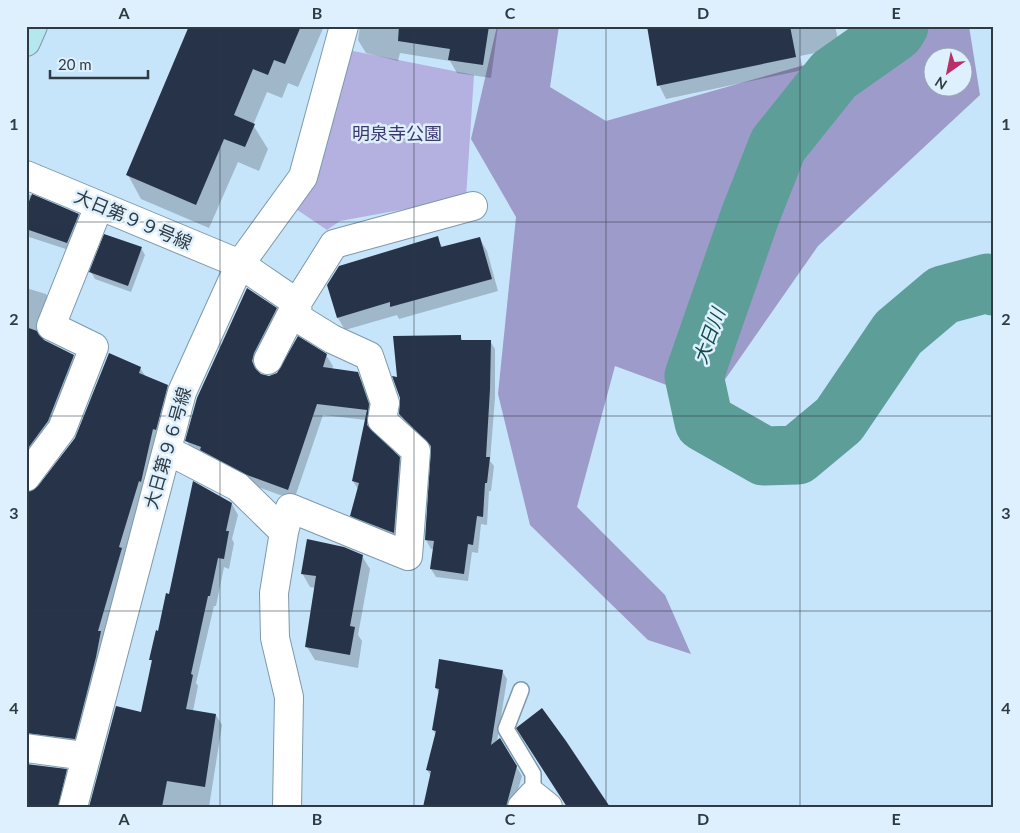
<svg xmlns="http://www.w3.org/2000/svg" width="1020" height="833" font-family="Lato,'Noto Sans JP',sans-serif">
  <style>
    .green { fill: #b4b1e0 }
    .forest { fill: #9d9bc9; fill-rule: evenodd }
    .shadow { fill: #0003 }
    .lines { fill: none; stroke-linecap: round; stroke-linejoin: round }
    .river { stroke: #5d9e99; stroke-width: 59 }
    .building { fill: #273349 }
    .lane-casing { stroke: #7d99ac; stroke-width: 18 }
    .street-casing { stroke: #7d99ac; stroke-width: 30 }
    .secondary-casing { stroke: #7d99ac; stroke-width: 30 }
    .lane { stroke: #fff; stroke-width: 15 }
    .street { stroke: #fff; stroke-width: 28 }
    .secondary { stroke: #b5e7ef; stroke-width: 28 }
    .grid { fill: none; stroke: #2f3b43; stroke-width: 1; stroke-opacity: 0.55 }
    .labels { text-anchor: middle; stroke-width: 5; stroke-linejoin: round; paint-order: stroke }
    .park-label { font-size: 18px; fill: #3f3772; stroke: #def0fd }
    .street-label { font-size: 18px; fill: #2f3b43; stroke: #def0fd }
    .water-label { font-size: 19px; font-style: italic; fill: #114c49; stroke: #def0fd }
    .neatline { fill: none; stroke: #2f3b43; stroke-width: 2 }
    .grid-label { font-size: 16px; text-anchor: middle; font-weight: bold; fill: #2f3b43 }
  </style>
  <rect width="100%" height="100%" fill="#c7e5fa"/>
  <path class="green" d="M343,49L474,75L466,198L340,221L327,230L293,207Z"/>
  <path class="forest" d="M497,26H559L550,87L606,121L865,48L861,26H969L980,95L818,246L710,401L615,366L577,507L665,595L691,654L648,640L530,525L498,394L516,217L471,139ZM932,58H962V88H932Z"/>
  <path class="shadow" d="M191,26H324L298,87L288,83L282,98L267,92L253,125L268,149L259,171L238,162L209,228L141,199L128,175Z
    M360,26H498L491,78L457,73L450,61L400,53L398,61L366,53L358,40Z
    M666,26H835L840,48L800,56L803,70L666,99L659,85Z
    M26,193L78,215L83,224L72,251L29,237L26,245Z
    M437,238L443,248L480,239L487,251L498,291L399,319L397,315L345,330L338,318Z
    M141,248L145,255L131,292L95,279L91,272Z
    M26,288L46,294L52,305L42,332L43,340L73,356L79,366L26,468Z
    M276,309L283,321L260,365L258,373L268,377L326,355L333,366L332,370L357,373L364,385L375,417L374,433L399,458L406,470L400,544L358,527L352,516L359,491L353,481L366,420L323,415L294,500L255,486L193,453L187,441Z
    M460,336L463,341H490L495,349V398L490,461L494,466L491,491H489L487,525L481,524L478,553L472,552L468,581L436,577L431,569L434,549H431L426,540L432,449L405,423L400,414L401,398L398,378Z
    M140,368L146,377L167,386L173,397L125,555L127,559L80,749L26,744V493L33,492Z
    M232,504L238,515L232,539L234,543L229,569L224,567L216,606H214L196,683L198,686L193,711L216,715L222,725L209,807H91L141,713L153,663L151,660L170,595Z
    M362,556L370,569L358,635L362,641L358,668L315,660L307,647L316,588L310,587L302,573Z
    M502,671L507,679L497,742L500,740L522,776L513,807H425L431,776L427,770L436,735L433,730L439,693L436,688Z
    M66,770L72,781L65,807H26Z"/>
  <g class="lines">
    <path class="river" d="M899,26L895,32L834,75L778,145L750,216L694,376L704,422L764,456L797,455L839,420L898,333L943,295L988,283L994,286"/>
  </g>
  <path class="building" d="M189,26H301L285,64L274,60L268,75L253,69L234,115L255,124L245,147L224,139L196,205L126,175Z
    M399,26H489L483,65L448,60L450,49L398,41Z
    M647,26H790L796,57L657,86Z
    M32,194L79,214L67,243L26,229V209Z
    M104,234L142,247L128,286L89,272Z
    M438,236L441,247L480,237L492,279L390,307V302L337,318L327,285L339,266Z
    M247,288L277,308L254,353L252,361L255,368L261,374L269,376L277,373L298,336L327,354L323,367L358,372L369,404L367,425L400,457L394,533L350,516L359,483L352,481L367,410L317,404L288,490L247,475L200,450L201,447L185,441L197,398Z
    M26,327L37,331L44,340L74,355L48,421L26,451Z
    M461,335V340H491L490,389L486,457H490L487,483H485L483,517L477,516L473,545L468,544L464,574L430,569L434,541L425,540L431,446L399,414L400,398L392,376L397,377L393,336Z
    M109,353L141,367L139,373L168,385L156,430L153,429L141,482L139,481L119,547L122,548L98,631H101L96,657L75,739L26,733V492L38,486L75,438Z
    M193,481L232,503L226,531H229L224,559L218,558L210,596H208L191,674L193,675L186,709L216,714L205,787L167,781L162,807H89L116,706L141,712L152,660H149L156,630L158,631L166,593L169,594Z
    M307,539L344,547L363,555L350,626L355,627L350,655L305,647L316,576L301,574Z
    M439,659L503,670L491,745L500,738L517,766L506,807H423L431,771L426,770L436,731L432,730L439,689L435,688Z
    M542,708L566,741L610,807H567L516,728Z
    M26,764L67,769L58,807H26Z"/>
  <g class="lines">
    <defs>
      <path id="lane" d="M521,690L506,729L533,774V795"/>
      <path id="street" d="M26,175L240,264L297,303L298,318L332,339L369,356L385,403L382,420L416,451L408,556L290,508L284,532L274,593L275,638L289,697L287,807
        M268,360L297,303L334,244L473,206
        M167,450L238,487L284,532
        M26,477L62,429L94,347L51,326L99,206
        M26,748L85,756
        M73,807L182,392L240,264L303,177L344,26
        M522,807L533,795L548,807"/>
      <path id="secondary" d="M26,42L33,26"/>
    </defs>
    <use href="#lane" class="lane-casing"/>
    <use href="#street" class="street-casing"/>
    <use href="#secondary" class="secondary-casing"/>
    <use href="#lane" class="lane"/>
    <use href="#street" class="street"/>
    <use href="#secondary" class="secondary"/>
  </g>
  <path class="grid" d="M220,26V807M414,26V807M606,26V807M800,26V807M26,222H994M26,416H994M26,611H994"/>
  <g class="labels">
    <g class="park-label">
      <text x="397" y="140">明泉寺公園</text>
    </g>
    <g class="street-label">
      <text transform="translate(133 220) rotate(23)" y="6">大日第９９号線</text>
      <text transform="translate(168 448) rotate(-74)" y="6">大日第９６号線</text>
    </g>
    <g class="water-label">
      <text transform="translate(709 336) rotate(-70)" y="7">大日川</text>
    </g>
  </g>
  <rect width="1020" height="833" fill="none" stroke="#def0fd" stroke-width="55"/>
  <g transform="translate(948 72) rotate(213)"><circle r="24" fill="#def0fd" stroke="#98a8b3"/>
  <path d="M0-4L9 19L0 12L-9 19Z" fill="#ba2f69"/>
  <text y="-8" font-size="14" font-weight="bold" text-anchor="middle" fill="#2f3b43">N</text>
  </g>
  <path d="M50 70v8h98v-8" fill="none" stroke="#2f3b43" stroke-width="2.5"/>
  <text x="58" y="70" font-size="15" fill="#2f3b43" stroke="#def0fd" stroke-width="4" paint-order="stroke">20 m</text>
  <rect x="28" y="28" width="964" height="778" class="neatline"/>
  <g class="grid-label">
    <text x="124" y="19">A</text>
    <text x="317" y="19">B</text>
    <text x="510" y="19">C</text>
    <text x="703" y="19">D</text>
    <text x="896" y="19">E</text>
    <text x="14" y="130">1</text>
    <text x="1006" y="130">1</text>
    <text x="14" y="325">2</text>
    <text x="1006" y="325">2</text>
    <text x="14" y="519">3</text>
    <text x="1006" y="519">3</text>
    <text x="14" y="714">4</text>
    <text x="1006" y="714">4</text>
    <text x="124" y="825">A</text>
    <text x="317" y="825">B</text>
    <text x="510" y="825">C</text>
    <text x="703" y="825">D</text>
    <text x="896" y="825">E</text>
  </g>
</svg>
